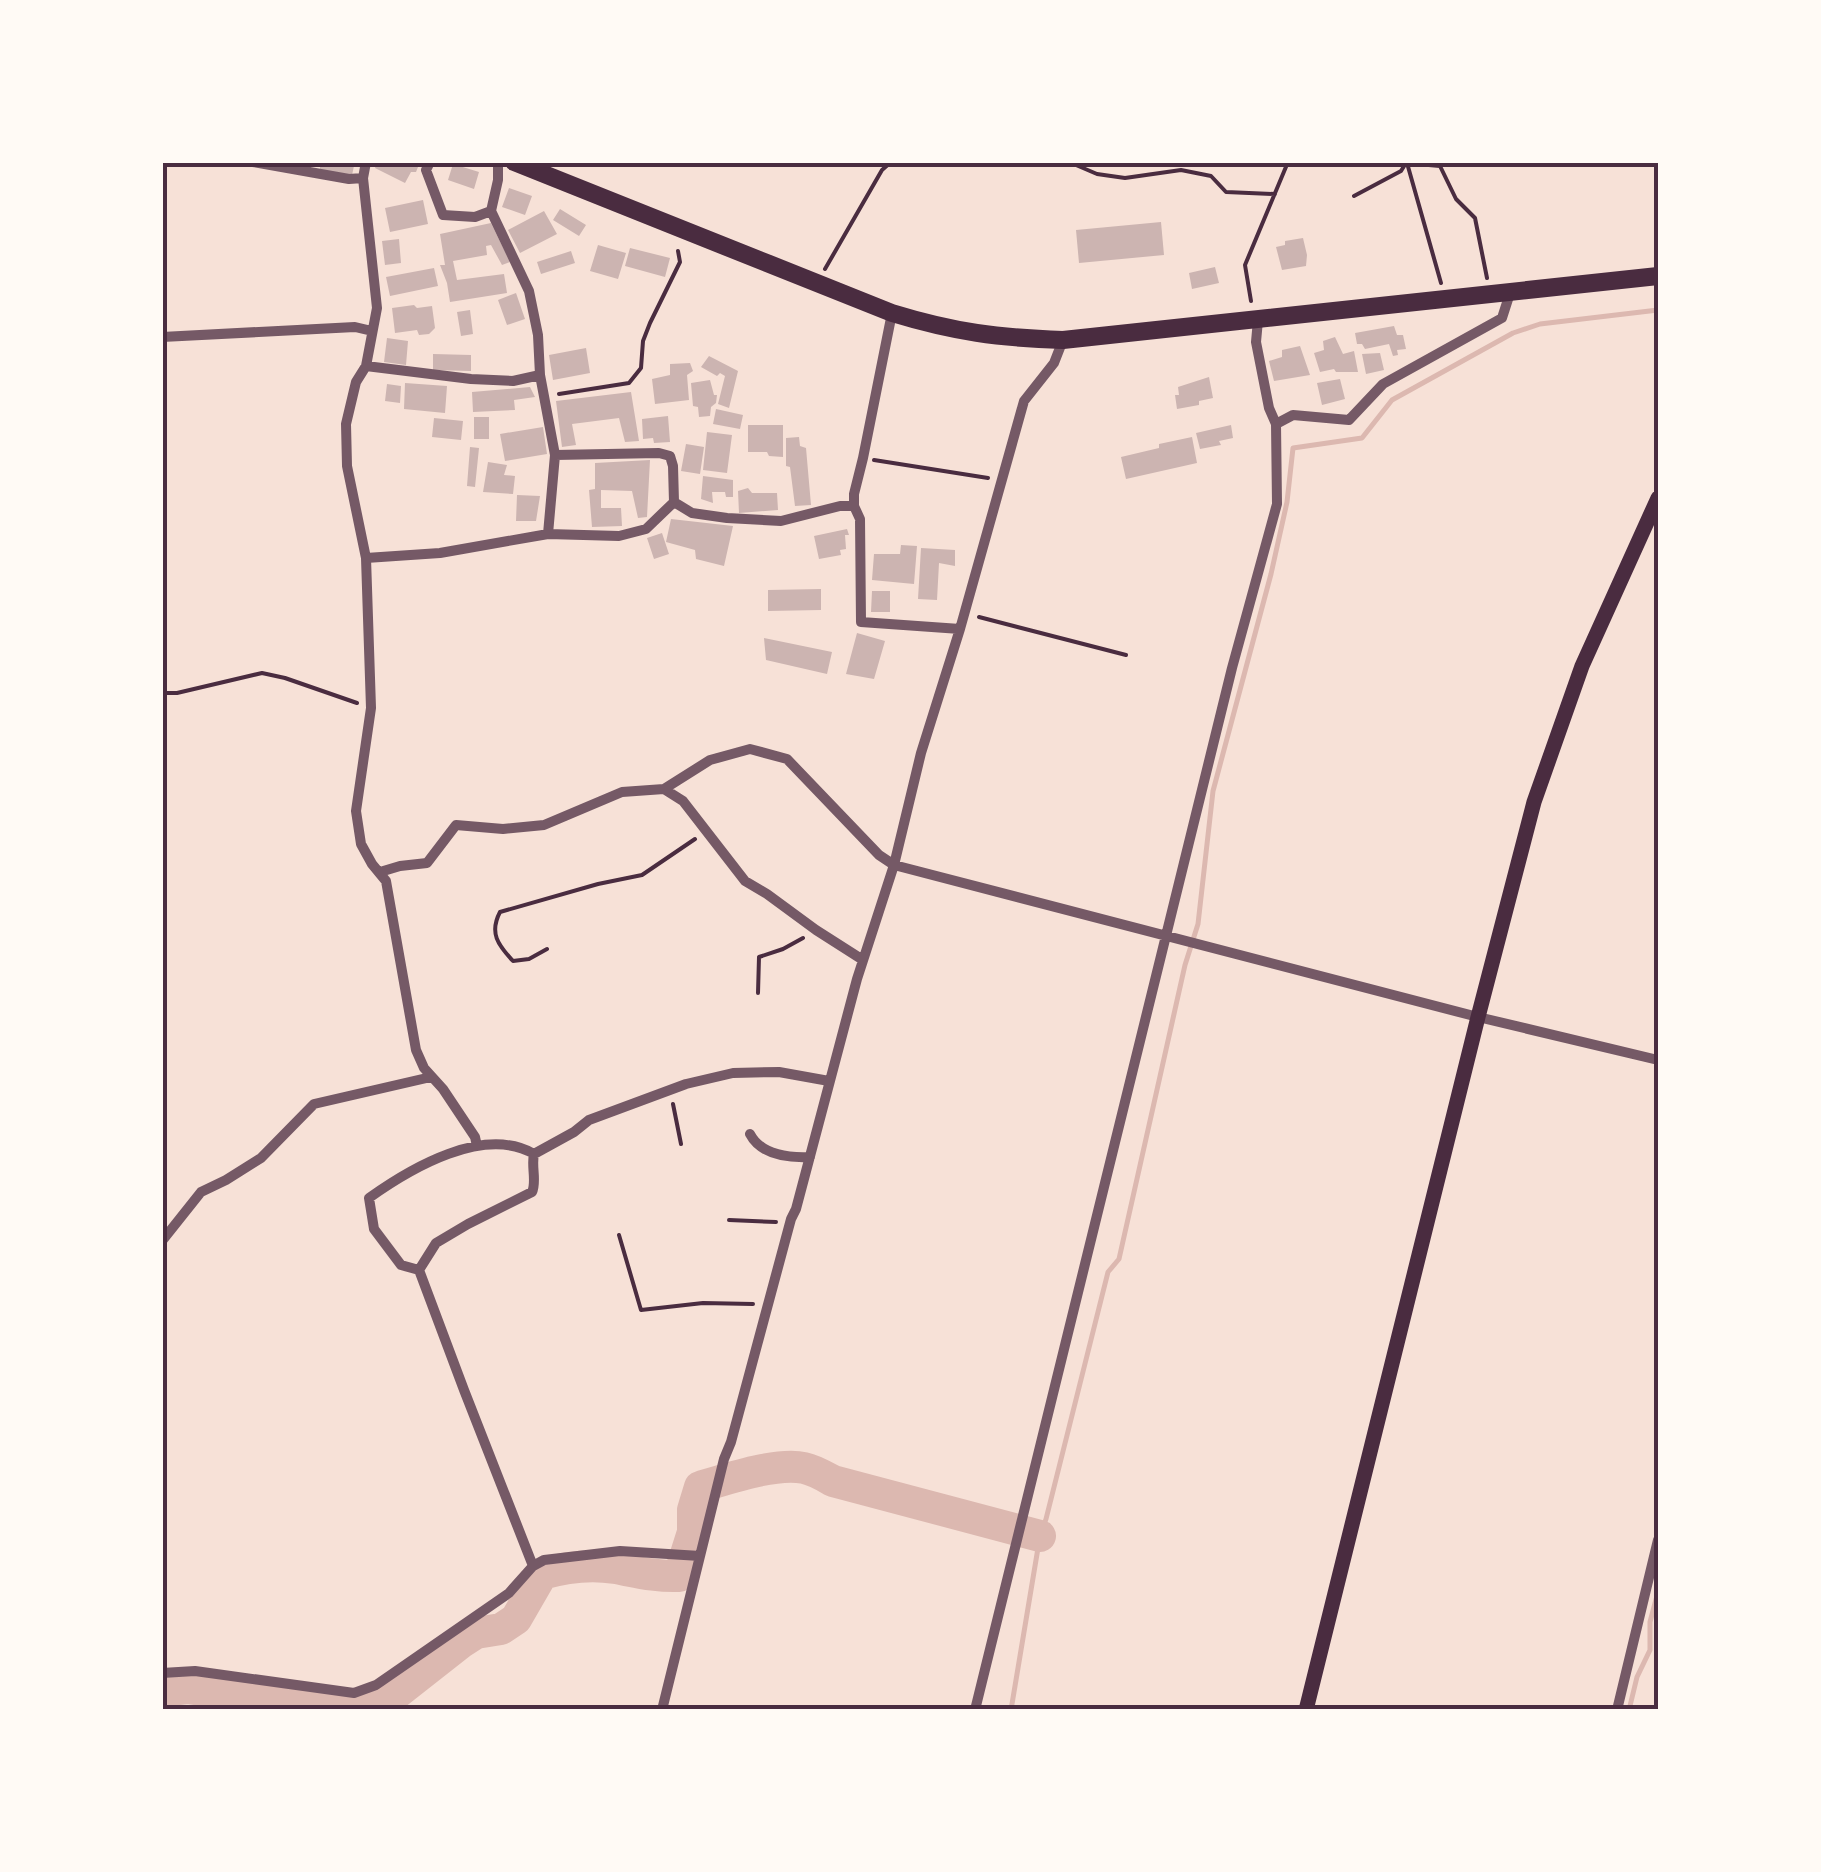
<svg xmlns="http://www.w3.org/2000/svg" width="1821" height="1872" font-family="Roboto,sans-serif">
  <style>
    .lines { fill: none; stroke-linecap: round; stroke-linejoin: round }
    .stream { stroke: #dcb8b0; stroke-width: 5 }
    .river { stroke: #dcb8b0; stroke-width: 32 }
    .building { fill: #ccb4b1 }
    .path { stroke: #4a2c40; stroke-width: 4 }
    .minor { stroke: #755966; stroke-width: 10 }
    .secondary { stroke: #4a2c40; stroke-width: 15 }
    .primary { stroke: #4a2c40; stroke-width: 18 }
    .neatline { fill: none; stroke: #4a2c40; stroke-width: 4 }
  </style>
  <rect width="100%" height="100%" fill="#f7e1d7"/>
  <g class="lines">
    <path class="stream" d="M1011,1710L1040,1536L1046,1519L1108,1272L1119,1259L1185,965L1198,924L1213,791L1271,574L1287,502L1293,448L1362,438L1392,400L1513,333L1540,324L1658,310
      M1629,1710L1637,1677L1650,1650V1622L1658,1592"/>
    <path class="river" d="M162,1691L187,1688L230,1694L301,1699L332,1710
      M343,1710L372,1706L392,1697L462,1642L476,1633L501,1629L516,1619L542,1574C566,1567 590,1564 615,1568C637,1572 657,1577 679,1576L693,1532V1510L700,1487C726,1479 777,1462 804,1468C814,1470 824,1476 833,1481L1040,1536"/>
  </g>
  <path class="building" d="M320,162H343L342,165L354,166L352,175L320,170Z
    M377,162H420L416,172H411L405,183L375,168Z
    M453,164L479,172L474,189L448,180Z
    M509,188L532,196L525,215L502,207Z
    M423,200L428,224L390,232L385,208Z
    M560,209L586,225L579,236L553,220Z
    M544,211L557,234L520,253L508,230Z
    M1161,222L1164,255L1079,263L1076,230Z
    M491,223L510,262L502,265L491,245L486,246L487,255L453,261L457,280L504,274L507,293L450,302L447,283L440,265H445L440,234Z
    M1303,238L1307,255L1306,266L1282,270L1276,247L1285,245V241Z
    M399,239L401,263L385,265L382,241Z
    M598,245L626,253L618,279L590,271Z
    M630,248L670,258L665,277L625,266Z
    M571,251L575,263L541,274L537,262Z
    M1215,267L1219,283L1192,289L1189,273Z
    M434,268L438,286L390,296L386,277Z
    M516,293L525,319L507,325L498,300Z
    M414,305L417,308L432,306L435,328L429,334L419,335L417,330L395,333L392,308Z
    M470,310L473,334L461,336L457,312Z
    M1394,326L1397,335H1403L1406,349L1397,350L1398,355L1393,356L1389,344L1365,349L1362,344H1357L1355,333Z
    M1335,337L1343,354L1354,351L1358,372H1336L1334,369L1320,372L1314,353L1324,350L1323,341Z
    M387,338L408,341L406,365L384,362Z
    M1300,346L1310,375L1274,381L1269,361L1282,357V350Z
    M586,348L590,373L553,380L549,355Z
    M1380,353L1384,370L1366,374L1362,354Z
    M433,354L471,355V371L433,370Z
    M709,356L738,371L729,408L718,404L725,376L720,373L717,376L701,367Z
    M690,363L693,371L687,375L689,400L655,404L652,379L670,375V364Z
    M1209,377L1213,398L1199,401V405L1177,409L1175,395H1179L1178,387Z
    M1340,379L1345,399L1322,405L1317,383Z
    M710,380L714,395H717L716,403L711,407L710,416L699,417L698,407L693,406L691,383Z
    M405,383L447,386L445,413L404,409Z
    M387,384L401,386L400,403L385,401Z
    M530,387L535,397L514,400L515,410L473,412L472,392Z
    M631,392L639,441L625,442L619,418L572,424L576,445L562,447L556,401Z
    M716,409L743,415L740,429L713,424Z
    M668,416L670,442L654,443L653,438L643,439L642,419Z
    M474,417H489V439H474Z
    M434,418L463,421L461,440L432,437Z
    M748,425H783V457L769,456L767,452H748Z
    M1231,425L1233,438L1219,441L1221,445L1200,449L1196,433Z
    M543,427L547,454L505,461L500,434Z
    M707,432L732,435L727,473L703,470Z
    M799,437L800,446L806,448L811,505L795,506L790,467L786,466V438Z
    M1192,437L1197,463L1126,479L1121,457L1159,448V444Z
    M686,444L704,447L700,474L681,471Z
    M470,447L479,448L475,487L467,486Z
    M650,460L647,517L638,518L632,491L601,490V508H621L622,526L592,527L589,490L595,489V463Z
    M488,462L507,465L504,475L515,476L513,494L483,492Z
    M703,476L733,480V497H726L725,492H712L713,503L701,499Z
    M748,488L752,493H777L778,510L739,513L738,491Z
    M517,495L540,496L536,521H516Z
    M671,519L733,526L724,566L696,559L695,550L666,542Z
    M847,529L849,535H845L846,549L840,550L841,555L819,559L814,536Z
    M662,533L669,554L654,559L647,538Z
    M901,545L917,546L914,584L872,580L874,554H900Z
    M921,548L955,550V566L939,563L937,600L918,599Z
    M821,589V610L768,611V590Z
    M872,591H890V612H871Z
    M857,633L885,641L874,679L846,674Z
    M764,638L832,652L827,674L766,660Z"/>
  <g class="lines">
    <path class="path" d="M1069,162L1097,174L1125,178L1181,170L1211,176L1226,192L1275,194
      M1407,163L1441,283
      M1354,196L1401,171L1406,163L1440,166L1456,199L1475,218L1487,278
      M825,269L882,170L891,162
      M1251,301L1245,265L1288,162
      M559,394L629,383L641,368L643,341L650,323L680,262L678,251
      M874,460L988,478
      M979,617L1126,655
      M162,693H177L262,673L285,678L357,703
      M547,949L529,959L513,961C498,945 489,933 500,912L598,884L642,875L695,839
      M758,993L759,957L783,949L803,938
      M673,1104L681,1144
      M729,1220L776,1222
      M619,1235L641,1310L703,1303L753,1304"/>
    <path class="minor" d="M253,162L349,179L363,178
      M366,162L363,178L377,308L366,366L356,382L346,424L347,466L366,558L371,708L356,811L361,844L372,864L386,881L416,1050L424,1068L443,1089L475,1137L477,1146
      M430,162L426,170L443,215L475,217L491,211
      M498,162V180L491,211L529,291L538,335L540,375L555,455L548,534
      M892,313L863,458L854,494V506L860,519L861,622L960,629
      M162,337L355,327L372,331
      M366,366L471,379L513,381L540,375
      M1276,424L1293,415L1349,420L1383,384L1502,318L1511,290
      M674,502L692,513L727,518L781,521L840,506H854
      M366,558L440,553L548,534L619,536L646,529L674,502L673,466L670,456L659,453L555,455
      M664,789L683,801L745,881L767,894L816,930L863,960
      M380,872L400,866L427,863L456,825L503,829L544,825L622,792L664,789L710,760L750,749L787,759L879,855L894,865L1478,1017L1658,1060
      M750,1134C761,1155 787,1158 810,1157
      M534,1154L574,1132L589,1120L686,1084L733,1073L779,1072L829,1081
      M162,1241L201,1192L226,1180L261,1158L314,1104L431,1077
      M419,1270L464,1390L533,1566
      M419,1270L401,1265L374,1229L369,1198C411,1168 484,1125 534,1154
      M419,1270L436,1243L468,1224L532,1192C537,1182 531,1166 534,1154
      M162,1673L195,1671L354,1693L376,1685L509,1593L533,1566L544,1560L620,1551L700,1556
      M662,1710L724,1459L731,1442L791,1219L796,1209L857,979L894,865L921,753L960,629L1024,401L1054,363L1063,340
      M975,1710L1232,668L1277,504L1276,424L1269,408L1256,342L1258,320
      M1617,1710L1658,1540"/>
    <path class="secondary" d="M1306,1710L1478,1017L1534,802L1582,666L1658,498"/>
    <path class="primary" d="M514,162L892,313C954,332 999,338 1063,340L1658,276"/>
  </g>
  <rect width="1821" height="1872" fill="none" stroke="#fffaf5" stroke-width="330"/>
  <rect x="165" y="165" width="1491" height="1542" class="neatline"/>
</svg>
